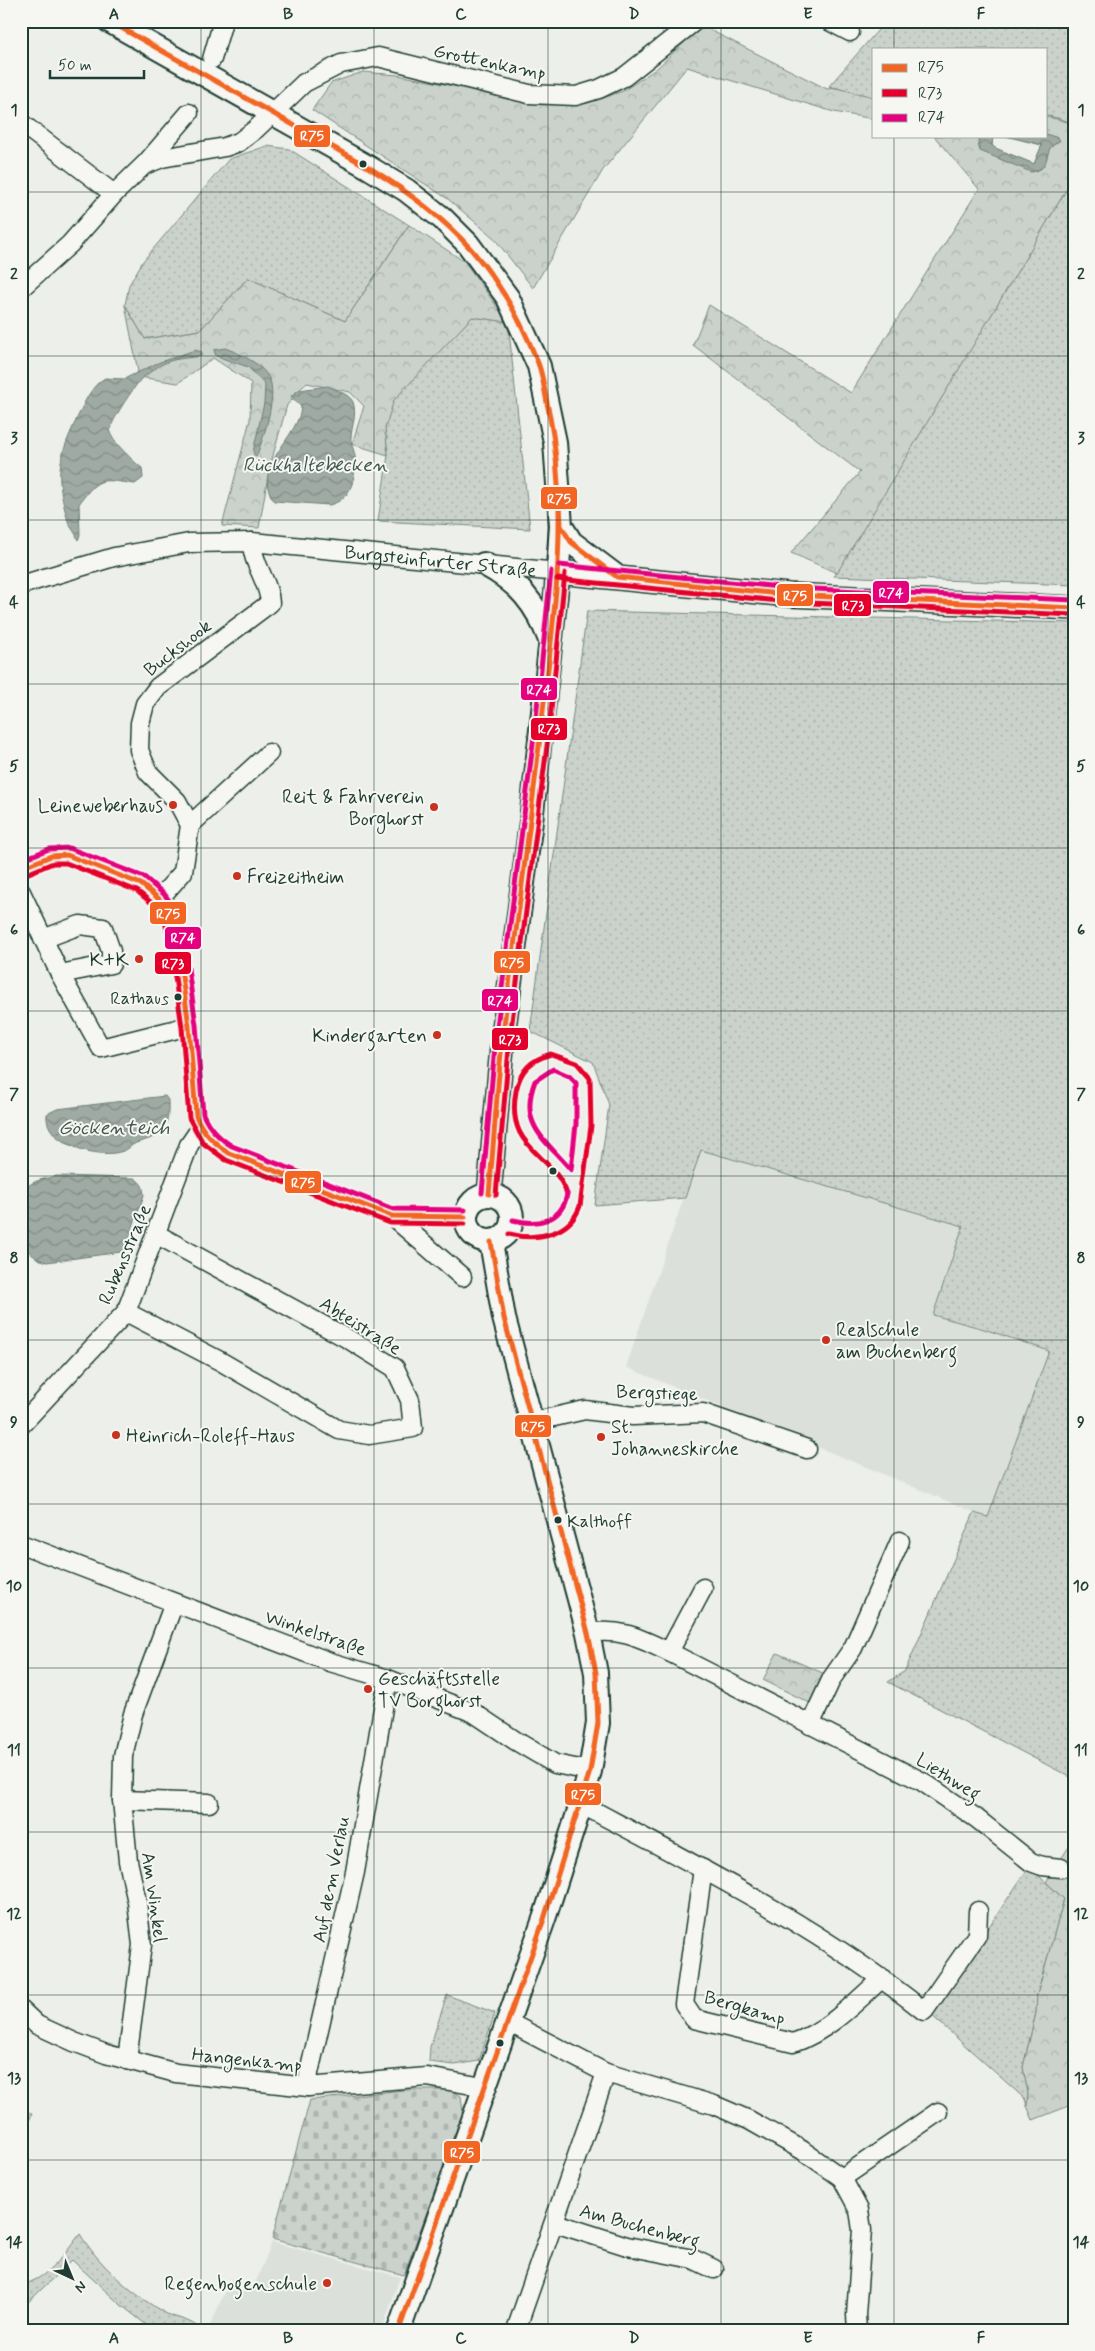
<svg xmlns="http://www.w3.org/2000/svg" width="1095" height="2351" font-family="Mynerve,sans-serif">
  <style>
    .built { fill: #dce0db }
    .grass { fill: url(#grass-dots); stroke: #758880 }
    .forest { fill: url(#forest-crowns); stroke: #758880 }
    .cemetery { fill: url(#cemetery-stones); stroke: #758880 }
    .water { fill: url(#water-waves); stroke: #6c7e77 }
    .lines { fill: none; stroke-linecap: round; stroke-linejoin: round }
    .minor-casing { stroke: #1f3d34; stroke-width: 21 }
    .major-casing { stroke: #1f3d34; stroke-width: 26 }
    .minor { stroke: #f6f6f2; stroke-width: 18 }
    .major { stroke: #f6f6f2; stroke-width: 22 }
    .bus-1-casing { stroke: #f6f6f2; stroke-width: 9 }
    .bus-2-casing { stroke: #f6f6f2; stroke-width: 9 }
    .bus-3-casing { stroke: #f6f6f2; stroke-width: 9 }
    .bus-1 { stroke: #f26522; stroke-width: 5 }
    .bus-2 { stroke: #e4002b; stroke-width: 5 }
    .bus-3 { stroke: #e5007d; stroke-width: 5 }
    .grid { fill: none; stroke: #1f3d34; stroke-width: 1; stroke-opacity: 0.55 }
    .bus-dot { fill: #1f3d34; stroke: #f6f6f2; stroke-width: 2 }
    .poi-dot { fill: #c8321e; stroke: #f6f6f2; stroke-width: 2 }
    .labels { text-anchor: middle; stroke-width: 4; stroke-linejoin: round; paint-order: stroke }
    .bus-label { font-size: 18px; fill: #1f3d34; stroke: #f6f6f2; text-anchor: end }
    .street-label { font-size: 19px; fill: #1f3d34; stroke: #f6f6f2 }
    .poi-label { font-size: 19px; fill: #1f3d34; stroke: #f6f6f2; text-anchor: end }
    .water-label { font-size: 20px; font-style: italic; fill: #3f5850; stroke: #f6f6f2 }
    .line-badge { stroke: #f6f6f2; stroke-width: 2 }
    .badge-label { font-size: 14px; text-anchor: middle; font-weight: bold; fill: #fff }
    .neatline { fill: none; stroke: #1f3d34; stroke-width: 2 }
    .grid-label { font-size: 16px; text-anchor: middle; font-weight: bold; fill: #1f3d34 }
  </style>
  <defs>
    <pattern id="grass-dots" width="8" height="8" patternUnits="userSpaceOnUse" patternTransform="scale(1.25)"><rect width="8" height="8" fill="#cbd2cc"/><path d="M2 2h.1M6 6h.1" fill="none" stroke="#aeb5b0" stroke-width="1.8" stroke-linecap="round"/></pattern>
    <pattern id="forest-crowns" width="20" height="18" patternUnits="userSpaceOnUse" patternTransform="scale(1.25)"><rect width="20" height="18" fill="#cbd2cc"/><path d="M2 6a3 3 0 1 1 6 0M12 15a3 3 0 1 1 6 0" fill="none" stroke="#aeb5b0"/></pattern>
    <pattern id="cemetery-stones" width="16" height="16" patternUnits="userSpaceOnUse" patternTransform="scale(1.25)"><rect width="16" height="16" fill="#cbd2cc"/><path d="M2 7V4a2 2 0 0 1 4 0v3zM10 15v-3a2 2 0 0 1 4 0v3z" fill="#aeb5b0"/></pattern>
    <pattern id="water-waves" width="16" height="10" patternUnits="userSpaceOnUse" patternTransform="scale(1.25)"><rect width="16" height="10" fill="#9faaa4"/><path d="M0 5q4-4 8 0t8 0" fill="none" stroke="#818c86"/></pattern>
  </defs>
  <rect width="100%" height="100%" fill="#edefea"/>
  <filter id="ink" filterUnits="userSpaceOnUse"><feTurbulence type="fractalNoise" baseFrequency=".02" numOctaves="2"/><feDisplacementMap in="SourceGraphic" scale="10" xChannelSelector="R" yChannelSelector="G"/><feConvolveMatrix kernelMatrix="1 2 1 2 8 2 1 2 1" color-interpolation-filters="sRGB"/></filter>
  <g filter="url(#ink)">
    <path class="built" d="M700,1150L963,1226L933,1315L984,1329L1049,1351L988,1518L626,1367Z
      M272,2242L400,2277L382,2330H208L231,2279L254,2286Z"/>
    <path class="grass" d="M886,21H1074V123L1046,115V49H874V99L829,86Z
      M267,146L289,149L409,225L345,321L248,278L200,330L145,339L125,305L129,285L143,261L229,159Z
      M1074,177V585L834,576Z
      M472,317L508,322L530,529L378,521L388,455L385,428L393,400Z
      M587,611L1074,623V1779L888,1682L905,1671L974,1513L988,1517L1049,1351L984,1329L933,1315L963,1226L701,1150L685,1198L595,1205L609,1105L593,1062L530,1031Z
      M1029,1867L1064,1899L1037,1995L1036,2013L1023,2067L1028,2094L1027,2106L1025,2099L930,2014Z
      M447,1995L495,2013L479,2061L455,2065L429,2062L430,2047Z
      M21,2109L32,2114L21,2139Z
      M80,2234C99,2265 131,2293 163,2312C176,2319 191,2319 201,2330H153L121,2305L72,2260L21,2309V2285C48,2279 64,2255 80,2234Z"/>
    <path class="forest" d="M702,26L827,89L836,88L874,97V119L834,112L687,67L603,170L533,288L494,238L448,199L312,110L331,83L363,72L398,75L542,103H588L623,91L656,69Z
      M1046,116L1074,124V177L837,573L791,553L860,472L693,345L709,305L851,393L979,189L934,136H993L992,145L995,148L1034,164L1042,145L1006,136H1046Z
      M409,225L465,262L508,322L472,317L394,400L385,428L388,455L352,444L364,406L350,392L307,383L292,396L294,398L287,405L269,470L259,528L222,526L250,420L251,383L213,358L178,383L139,377L125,305L145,339L200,330L248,278L345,321Z
      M777,1653L825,1674L810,1703L763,1680Z
      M1074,1839V2104L1033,2120L1027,2106L1028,2094L1023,2067L1036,2013L1037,1995L1064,1899L1046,1882Z"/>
    <path class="cemetery" d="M404,2090H451L461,2096L463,2112L404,2275L272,2239L310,2100Z"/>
    <path class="water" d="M1046,134L1058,138L1060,140L1050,148C1045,161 1047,170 1031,172L980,151L978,144L980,136H993L992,145L995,148L1034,164L1042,145L1006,136H1046Z
      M225,348C239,353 261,363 269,378C278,395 263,440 256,457L253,452L264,403L265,385L248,367L216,356L214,350Z
      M195,350L202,352L201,356C190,358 177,358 167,362C157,366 149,373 141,379C135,386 109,423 110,432C111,440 135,463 142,468L143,478L135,484C103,480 100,474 79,504L80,535L78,540C76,532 70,528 68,521C54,473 58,458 79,414C85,401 92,385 105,378L124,379L160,362Z
      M328,386C335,390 350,394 353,402C357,414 352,425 351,437C350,443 354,449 355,456C356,477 352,500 329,505L274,501C250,466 299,438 301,407L291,396L299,390Z
      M165,1096L168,1100C168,1107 169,1116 166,1123C159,1137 150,1139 136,1143C131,1145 128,1150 123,1151C100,1160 43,1144 47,1114L57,1109Z
      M57,1176L134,1178C142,1183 143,1186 144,1195L126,1247L121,1252L47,1262L38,1259L30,1253L22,1242L21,1195C27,1181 43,1179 57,1176Z"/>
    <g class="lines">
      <defs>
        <g id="minor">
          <path d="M829,21L850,32"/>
          <path d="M212,59L223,21"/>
          <path d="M21,123L114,194"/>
          <path d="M146,163L189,113"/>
          <path d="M21,288L70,244L114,194L144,165L162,158L225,147L239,142L256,129L304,83L341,64L378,57L529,94L576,96L599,89L624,77L695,21"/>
          <path id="s1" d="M21,585L114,557L189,543L252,542L558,572"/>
          <path d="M190,825L269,753"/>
          <path d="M21,868L51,856L67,855L141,884L159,899L172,918L178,948L189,1026L196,1116C202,1135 213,1143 229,1153L392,1216L465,1217"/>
          <path d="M21,892L60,974L101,1048L189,1026"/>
          <path d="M159,899L183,872L190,825L177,801L148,772L139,750L140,723L145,704L158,687L270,603C269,581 252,564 252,542"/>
          <path d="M43,939L80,925L103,928L111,951V964L60,974"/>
          <path d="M392,1216L462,1277"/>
          <path d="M126,1312L220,1361L339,1430L369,1435L413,1428L410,1400L395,1368L350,1340L156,1234"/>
          <path d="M532,1422L585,1410L633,1416L703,1413L807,1449"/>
          <path d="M21,1425L126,1312L189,1145L200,1129"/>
          <path d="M21,1544L330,1662L388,1679L474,1713L516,1741L555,1764L590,1771"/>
          <path d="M588,1633C622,1628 639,1638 669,1652L923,1782L976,1818L1031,1862L1042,1866L1061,1868"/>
          <path d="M669,1652L703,1588"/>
          <path d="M810,1725L832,1678L853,1648L900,1541"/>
          <path d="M122,1800L209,1803"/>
          <path d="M581,1804C699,1867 820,1928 924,2011L977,1935L978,1911"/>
          <path d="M703,1869L684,2004L694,2019L793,2043C828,2031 856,2002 882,1978"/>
          <path d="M21,2010L37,2025L74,2042L106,2054L176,2073L308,2087L427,2077L483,2087"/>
          <path d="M506,2021L606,2073L714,2105L749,2120L802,2150L842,2178L859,2210L862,2230L856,2315L857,2330"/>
          <path d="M127,2060L142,1945L137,1902L128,1861L122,1800L123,1756L133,1714L174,1603"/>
          <path d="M308,2087L309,2073L355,1872L388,1679"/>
          <path d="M842,2178L938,2112"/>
          <path d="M555,2223L627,2246L693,2259L714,2269"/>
          <path d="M516,2330L606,2073"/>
        </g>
        <path id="major" d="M109,21L368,167L406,190L442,218L468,244L508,298L539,366L555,442L561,526L556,593L531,821L503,1036L489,1194
          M561,526L571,542L616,576
          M484,564C518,582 536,603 550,640
          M558,572L789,595L1074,608
          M466 1218a23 23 0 1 1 46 0a23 23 0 1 1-46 0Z
          M399,2330L544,1919L581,1804L590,1771L598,1723L596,1673L588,1633L504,1318L491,1242"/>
      </defs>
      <use href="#minor" class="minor-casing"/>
      <use href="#major" class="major-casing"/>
      <use href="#minor" class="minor"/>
      <use href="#major" class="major"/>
      <defs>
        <path id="bus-1" d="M109,21L368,167C453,219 501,269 538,363C544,378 545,396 549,412C571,520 552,629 540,737C529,836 515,935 503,1034C497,1087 494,1141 489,1194
          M560,503L561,526L571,542L617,577L789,595L1074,608
          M21,868L51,856L67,855L141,884L159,899L172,918L178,948L189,1026L196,1116C203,1133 214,1143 229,1153L392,1216L465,1217
          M399,2330L544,1919L590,1771L598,1723L596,1673L588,1633L504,1318L491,1242"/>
        <path id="bus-2" d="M557,579L789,602L1074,615
          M24,875L53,863H66L137,891L153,904L165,921L171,949L182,1027L189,1118L203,1143L226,1160L390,1223L465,1224
          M496,1195L510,1037L549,730L565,573
          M509,1234C536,1241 570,1235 580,1206L591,1126L590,1078L577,1063L551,1054C531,1060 520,1070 516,1091C505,1151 552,1151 567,1194"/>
        <path id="bus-3" d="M559,565L790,588L1074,600
          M21,860L49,849L69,848L144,877L165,895L179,915L185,947L196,1025L203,1114C209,1129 219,1138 232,1146L393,1209L465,1210
          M553,1069L569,1076L576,1083V1124L571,1170C546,1140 518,1125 535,1081Z
          M482,1193L496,1035L535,728L551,571
          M513,1220C537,1226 562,1222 567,1194"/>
      </defs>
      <use href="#bus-1" class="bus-1-casing"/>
      <use href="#bus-2" class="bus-2-casing"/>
      <use href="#bus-3" class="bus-3-casing"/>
      <use href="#bus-1" class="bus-1"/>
      <use href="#bus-2" class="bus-2"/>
      <use href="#bus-3" class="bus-3"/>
    </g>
  </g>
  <path class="grid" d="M201,21V2330M374,21V2330M548,21V2330M721,21V2330M894,21V49M894,136V2330M21,192H1074M21,356H1074M21,520H1074M21,684H1074M21,848H1074M21,1011H1074M21,1176H1074M21,1340H1074M21,1504H1074M21,1668H1074M21,1832H1074M21,1995H1074M21,2160H1074"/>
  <g class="bus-dot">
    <circle cx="363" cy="164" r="4.5"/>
    <circle cx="178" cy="997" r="4.5"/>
    <circle cx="553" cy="1171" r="4.5"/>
    <circle cx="558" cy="1520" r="4.5"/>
    <circle cx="500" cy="2043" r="4.5"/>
  </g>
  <g class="poi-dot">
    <circle cx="173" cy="805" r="5"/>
    <circle cx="434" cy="807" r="5"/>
    <circle cx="237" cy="876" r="5"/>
    <circle cx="139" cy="959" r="5"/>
    <circle cx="437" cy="1035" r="5"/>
    <circle cx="826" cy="1340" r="5"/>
    <circle cx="116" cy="1435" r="5"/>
    <circle cx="601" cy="1437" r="5"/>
    <circle cx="368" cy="1689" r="5"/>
    <circle cx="327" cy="2283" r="5"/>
  </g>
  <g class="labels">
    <g class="bus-label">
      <text x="169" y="1004">Rathaus</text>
      <text x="567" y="1527" text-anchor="start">Kalthoff</text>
    </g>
    <g class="street-label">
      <text transform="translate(490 61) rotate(12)" y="7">Grottenkamp</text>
      <text dy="7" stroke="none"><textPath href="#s1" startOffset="426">Burgsteinfurter Straße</textPath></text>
      <text transform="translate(177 647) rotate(-38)" y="7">Buckshook</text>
      <text transform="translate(124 1254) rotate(-67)" y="7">Rubensstraße</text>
      <text transform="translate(361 1325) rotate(32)" y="7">Abteistraße</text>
      <text transform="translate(657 1392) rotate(2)" y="7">Bergstiege</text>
      <text transform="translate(316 1632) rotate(19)" y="7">Winkelstraße</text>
      <text transform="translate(949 1776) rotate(32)" y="7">Liethweg</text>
      <text transform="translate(330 1879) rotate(-79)" y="7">Auf dem Verlau</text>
      <text transform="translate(155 1897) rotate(82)" y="7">Am Winkel</text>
      <text transform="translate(745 2007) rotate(16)" y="7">Bergkamp</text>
      <text transform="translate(247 2059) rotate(6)" y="7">Hangenkamp</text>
      <text transform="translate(640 2225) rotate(15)" y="7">Am Buchenberg</text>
    </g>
    <g class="poi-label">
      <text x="424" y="803">Reit &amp; Fahrverein<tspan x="424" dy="22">Borghorst</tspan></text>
      <text x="163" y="812">Leineweberhaus</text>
      <text x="247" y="883" text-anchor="start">Freizeitheim</text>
      <text x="129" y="966">K+K</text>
      <text x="427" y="1042">Kindergarten</text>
      <text x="836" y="1336" text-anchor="start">Realschule<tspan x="836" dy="22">am Buchenberg</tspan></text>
      <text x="611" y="1433" text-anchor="start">St.<tspan x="611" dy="22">Johanneskirche</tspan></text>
      <text x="126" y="1442" text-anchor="start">Heinrich-Roleff-Haus</text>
      <text x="378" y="1685" text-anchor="start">Geschäftsstelle<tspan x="378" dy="22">TV Borghorst</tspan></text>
      <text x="317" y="2290">Regenbogenschule</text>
    </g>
    <g class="water-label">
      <text x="315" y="471">Rückhaltebecken</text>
      <text x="114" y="1134">Göckenteich</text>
    </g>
  </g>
  <g class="line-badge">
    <rect x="293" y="124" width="38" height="24" rx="5" fill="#f26522"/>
    <rect x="540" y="486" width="38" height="24" rx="5" fill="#f26522"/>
    <rect x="872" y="580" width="38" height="24" rx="5" fill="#e5007d"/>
    <rect x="776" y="583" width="38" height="24" rx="5" fill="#f26522"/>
    <rect x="833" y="593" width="39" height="24" rx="5" fill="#e4002b"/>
    <rect x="520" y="677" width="38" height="24" rx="5" fill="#e5007d"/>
    <rect x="530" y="717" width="38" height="24" rx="5" fill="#e4002b"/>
    <rect x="149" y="901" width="38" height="24" rx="5" fill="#f26522"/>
    <rect x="164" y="926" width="38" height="24" rx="5" fill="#e5007d"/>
    <rect x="493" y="950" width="38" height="24" rx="5" fill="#f26522"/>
    <rect x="154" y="951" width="38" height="24" rx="5" fill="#e4002b"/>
    <rect x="481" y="988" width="38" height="24" rx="5" fill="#e5007d"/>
    <rect x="491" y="1027" width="38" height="24" rx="5" fill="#e4002b"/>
    <rect x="284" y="1170" width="38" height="24" rx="5" fill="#f26522"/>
    <rect x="514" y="1414" width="38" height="24" rx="5" fill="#f26522"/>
    <rect x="564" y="1782" width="38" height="24" rx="5" fill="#f26522"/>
    <rect x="443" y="2140" width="38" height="24" rx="5" fill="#f26522"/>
  </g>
  <g class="badge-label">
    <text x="312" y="140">R75</text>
    <text x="559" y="503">R75</text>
    <text x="891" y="597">R74</text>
    <text x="795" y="600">R75</text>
    <text x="853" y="610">R73</text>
    <text x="539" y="694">R74</text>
    <text x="549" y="733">R73</text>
    <text x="168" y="918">R75</text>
    <text x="183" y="942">R74</text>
    <text x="512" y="967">R75</text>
    <text x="173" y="968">R73</text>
    <text x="500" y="1005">R74</text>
    <text x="510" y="1044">R73</text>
    <text x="303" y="1187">R75</text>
    <text x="533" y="1431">R75</text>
    <text x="583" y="1799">R75</text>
    <text x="462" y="2157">R75</text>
  </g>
  <rect width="1095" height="2351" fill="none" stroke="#f6f6f2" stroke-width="55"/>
  <rect x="872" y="48" width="175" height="90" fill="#f6f6f2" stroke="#a0aca6"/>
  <rect x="882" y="64" width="25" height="8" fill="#f26522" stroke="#a0aca6"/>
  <text x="918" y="72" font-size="15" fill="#1f3d34">R75</text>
  <rect x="882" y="89" width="25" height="8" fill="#e4002b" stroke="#a0aca6"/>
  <text x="918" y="98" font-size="15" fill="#1f3d34">R73</text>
  <rect x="882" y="114" width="25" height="8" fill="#e5007d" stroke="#a0aca6"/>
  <text x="918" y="122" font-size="15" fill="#1f3d34">R74</text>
  <g transform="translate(72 2278) rotate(136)" stroke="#f6f6f2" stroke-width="4" paint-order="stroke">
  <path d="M0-4L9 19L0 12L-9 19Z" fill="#1f3d34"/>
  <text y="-8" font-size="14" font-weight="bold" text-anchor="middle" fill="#1f3d34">N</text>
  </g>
  <path d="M50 70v8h94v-8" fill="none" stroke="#1f3d34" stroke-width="2.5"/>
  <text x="58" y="70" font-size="15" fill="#1f3d34" stroke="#f6f6f2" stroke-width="4" paint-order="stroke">50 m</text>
  <rect x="28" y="28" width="1040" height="2296" class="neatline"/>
  <g class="grid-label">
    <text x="114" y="19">A</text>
    <text x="288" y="19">B</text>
    <text x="461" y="19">C</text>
    <text x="634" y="19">D</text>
    <text x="808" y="19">E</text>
    <text x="981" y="19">F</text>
    <text x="14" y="115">1</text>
    <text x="1081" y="115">1</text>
    <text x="14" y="279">2</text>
    <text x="1081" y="279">2</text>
    <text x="14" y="443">3</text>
    <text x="1081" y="443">3</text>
    <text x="14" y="607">4</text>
    <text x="1081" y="607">4</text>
    <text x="14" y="771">5</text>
    <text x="1081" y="771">5</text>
    <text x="14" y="935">6</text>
    <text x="1081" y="935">6</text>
    <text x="14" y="1099">7</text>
    <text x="1081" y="1099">7</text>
    <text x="14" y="1263">8</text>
    <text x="1081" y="1263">8</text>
    <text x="14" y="1427">9</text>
    <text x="1081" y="1427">9</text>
    <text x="14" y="1591">10</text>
    <text x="1081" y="1591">10</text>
    <text x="14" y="1755">11</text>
    <text x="1081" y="1755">11</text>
    <text x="14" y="1919">12</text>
    <text x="1081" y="1919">12</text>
    <text x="14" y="2083">13</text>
    <text x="1081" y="2083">13</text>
    <text x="14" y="2247">14</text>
    <text x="1081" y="2247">14</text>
    <text x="114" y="2343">A</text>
    <text x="288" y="2343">B</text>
    <text x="461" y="2343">C</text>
    <text x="634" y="2343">D</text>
    <text x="808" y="2343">E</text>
    <text x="981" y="2343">F</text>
  </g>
</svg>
